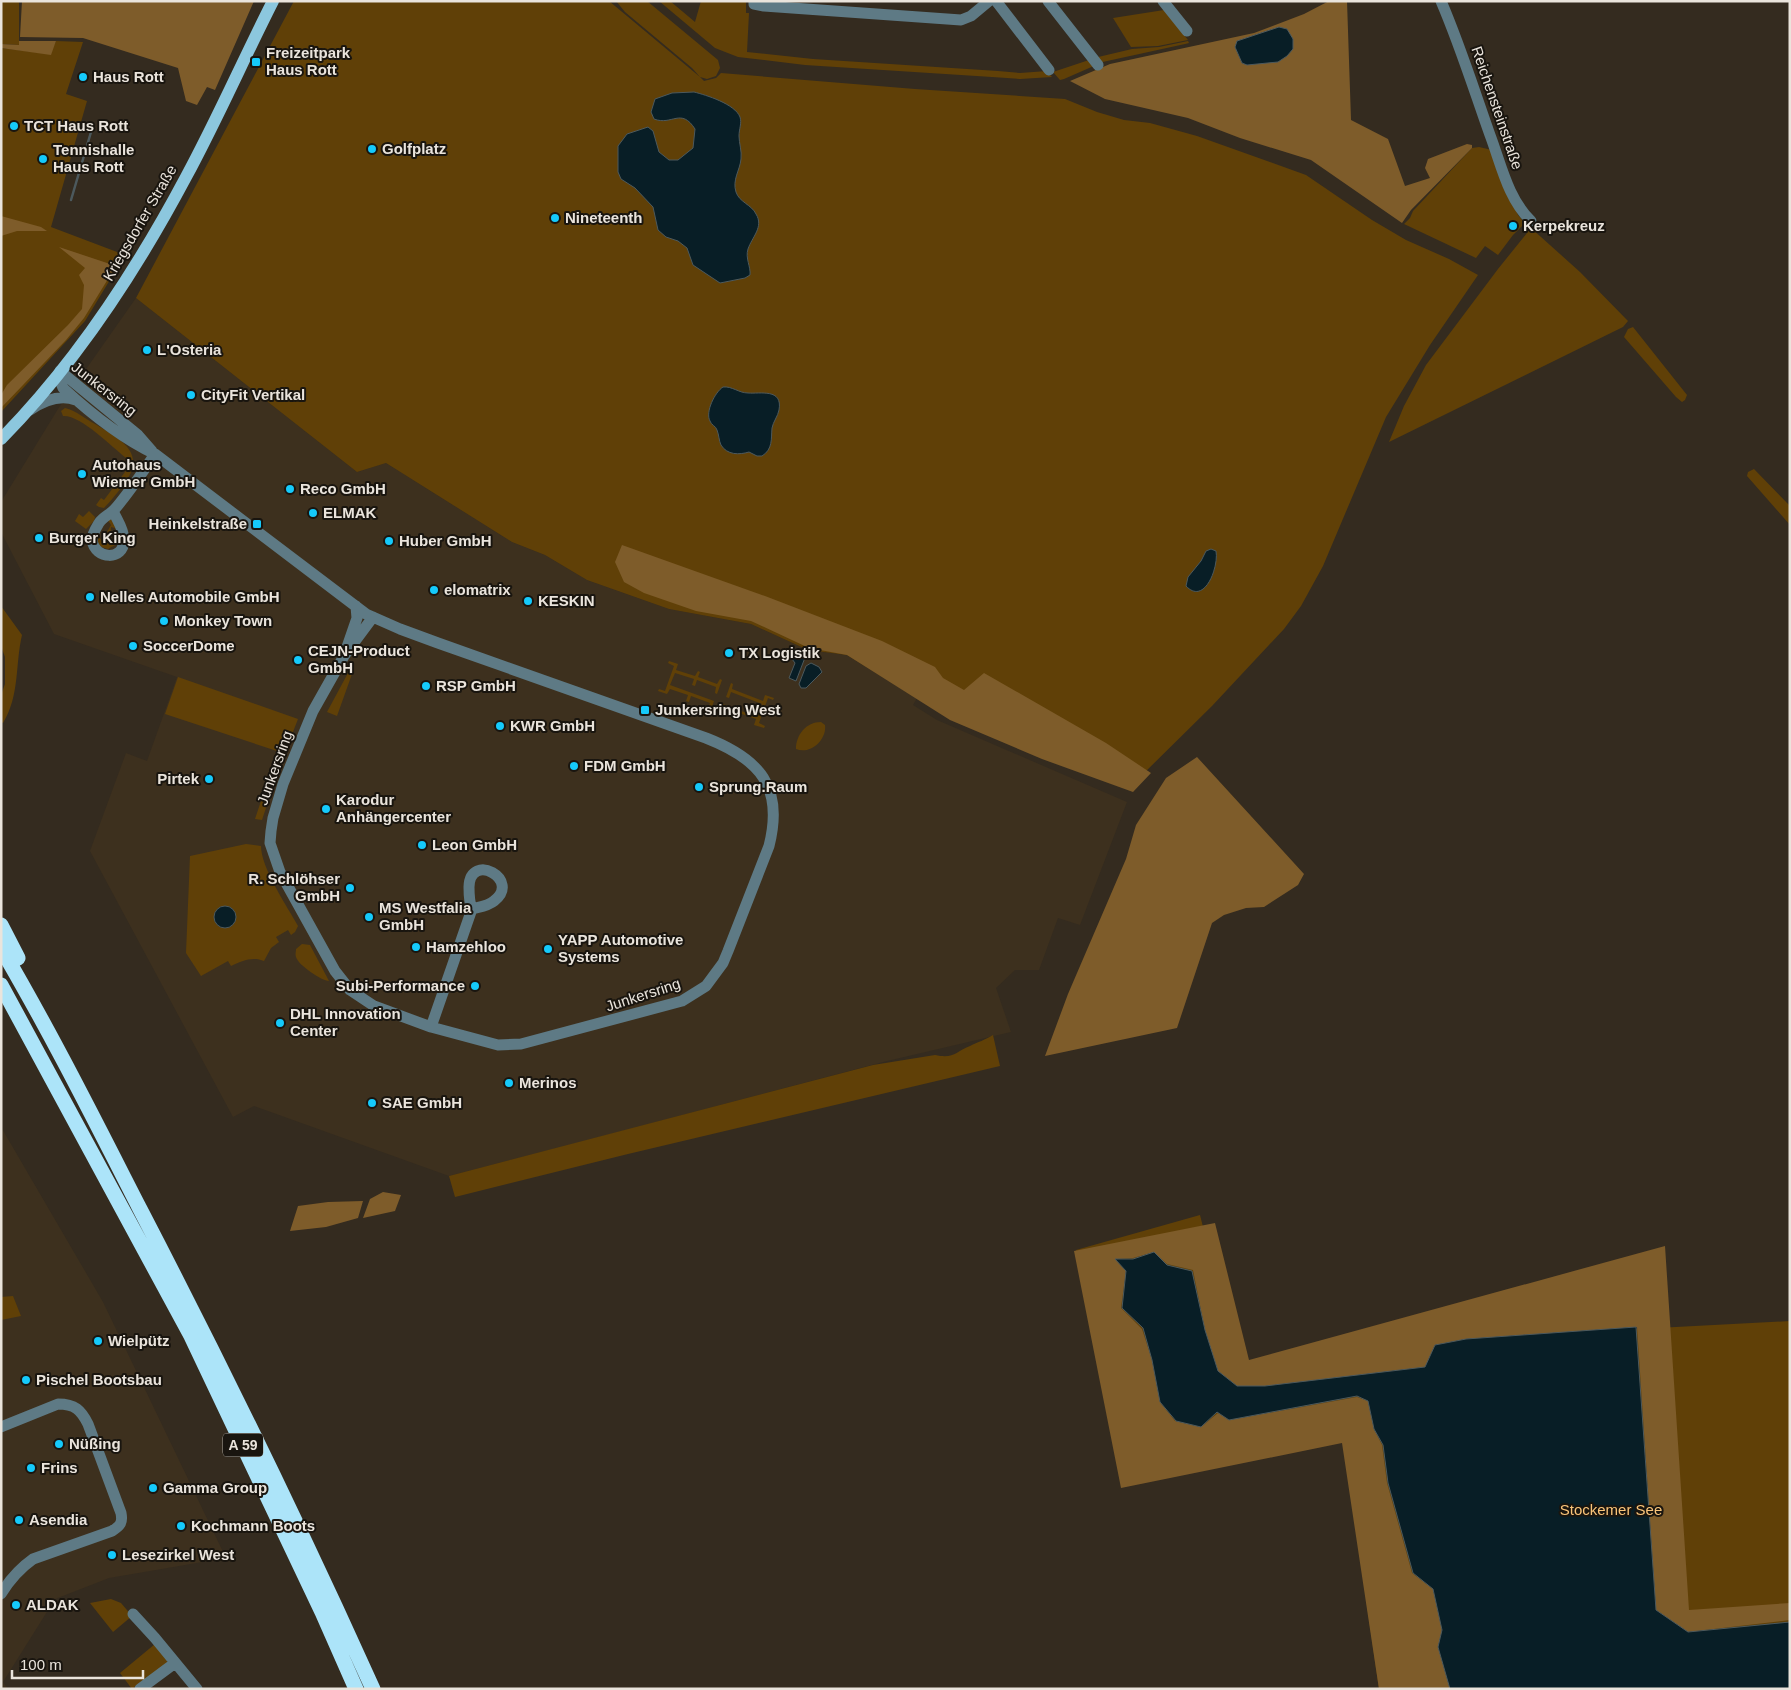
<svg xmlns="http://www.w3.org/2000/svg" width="1791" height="1690" font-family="Arial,sans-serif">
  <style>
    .built { fill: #3d301e }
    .green { fill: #604007 }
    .forest { fill: #7e5c2a; fill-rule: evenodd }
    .water { fill: #081e26; stroke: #4c595d }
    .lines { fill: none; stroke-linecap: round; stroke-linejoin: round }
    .stream { stroke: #4c595d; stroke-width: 2.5 }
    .minor { stroke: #5e7a85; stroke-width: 11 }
    .major { stroke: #8cc7de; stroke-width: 12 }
    .highway { stroke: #ace4f9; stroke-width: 15 }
    .poi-dot { fill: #15cafb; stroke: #19150f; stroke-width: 2 }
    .labels { text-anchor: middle; stroke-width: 4; stroke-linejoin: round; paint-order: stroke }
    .shield { fill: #19150f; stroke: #aba69e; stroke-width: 1 }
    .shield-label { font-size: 14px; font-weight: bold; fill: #eae4dc }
    .poi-label { font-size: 15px; font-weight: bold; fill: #eae4dc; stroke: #19150f; text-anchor: start }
    .street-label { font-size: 15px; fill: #eae4dc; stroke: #19150f }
    .park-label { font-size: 15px; fill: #fac57a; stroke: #19150f }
  </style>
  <rect width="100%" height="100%" fill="#342b1f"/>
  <path class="built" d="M136,298L357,472L386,463L512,542L545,555L587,580L669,609L751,624L808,650L847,655L917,698L913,705L937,720L1127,802L1080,925L1058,918L1039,970H1015L996,988L1011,1032L887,1061L634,1128L449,1176L254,1106L233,1117L90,851L126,753L147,761L177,677L54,634L1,532V502L58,409Z
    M1,1127L103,1302L226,1558L109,1578L55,1599L3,1682L8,1689H1Z"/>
  <path class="green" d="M1,1H19V45L1,44Z
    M294,1H609L700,77L692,68L625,12L616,1H647L718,60L720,68L716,76L707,79L700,77L704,81L716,78L721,73L915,89L1065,99L1097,112L1124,120L1150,123L1197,136L1306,175L1372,220L1406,240L1449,259L1478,275L1430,345L1386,417L1323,566L1301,606L1284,629L1212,706L1137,780L917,698L847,655L808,650L751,624L669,609L587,580L545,555L512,542L386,463L357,472L136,298Z
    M659,1H670L695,22L701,1H746V13H749L747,52L813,59L998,71L1020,73L1047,71L1052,77L1020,79L992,77L805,65L738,57L715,48Z
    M1164,10L1188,40L1158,46L1131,47L1113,18Z
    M56,41L83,42L66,94L87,101L51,227L125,255L85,321L1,412V48L50,54Z
    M1188,41L1189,43L1185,44L1098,63L1094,58L1132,49L1159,47Z
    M1092,59L1096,65L1064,79L1060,80L1053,72Z
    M1479,147L1492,150L1518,215L1525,223L1513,235L1498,255L1485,246L1476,258L1404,224L1410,218L1413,211L1472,148Z
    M1531,228L1580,272L1628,321L1623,327L1389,442L1404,406L1426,365L1498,269Z
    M1633,327L1687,395L1685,400L1682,402L1676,397L1624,337L1628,329Z
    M65,408C77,411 85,419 95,424C124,441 148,454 122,487C116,494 111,501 104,508L99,507L96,505L101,498L104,500L125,472L127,468L126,458C112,447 81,415 63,416L61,411Z
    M1754,469L1790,506V525L1747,476L1748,472Z
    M89,511L95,517L94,521L86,529L75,521L79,514L83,517Z
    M110,518L118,529L111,527L110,541L117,544L108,549L101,547L98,543V536L102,541L111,525L107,519Z
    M1,606L22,635C15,665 20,695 3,723L1,722V695L5,684V657L1,646Z
    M669,661L678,664L676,670L695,676L698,671L700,672L698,677L717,684L720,679L722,680L717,694L715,693L716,687L697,680L695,686L692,685L694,679L675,673L670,685L714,701L711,710L708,709L710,703L691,696L689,702L686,701L688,695L670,689L667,694L658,691L659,689L665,691L674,666L668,663Z
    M348,673L352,674L337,716L327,712Z
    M178,677L298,719L286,750L277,751L165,714Z
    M731,683L733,684L732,689L763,701L765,695L774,698L773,700L768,698L759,723L765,726L764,728L754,725L756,719L725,708L723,714L720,713L723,704L757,717L762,704L731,692L729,698L726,697Z
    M821,722L825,725C827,740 810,755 796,749C796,735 806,722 821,722Z
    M275,759L280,765L262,820L255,819Z
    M246,844L261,846C261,868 287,906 298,926L295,932L291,935L288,930L276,937L279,942L271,948L264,961C253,956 241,961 231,966L228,961L201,976L186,953L190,856Z
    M302,944L310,945L329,981C322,981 298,965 296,957C295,954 296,952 296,949Z
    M993,1035L1000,1066L628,1154L455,1197L449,1176L873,1065L935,1055C954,1059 955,1052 970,1046C978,1042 985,1040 993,1035Z
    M1200,1215L1238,1366L1407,1341L1790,1321V1689H1379L1343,1439L1128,1485L1076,1250Z
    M13,1296L21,1316L1,1320V1297Z
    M111,1599L121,1603L132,1616L113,1632L90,1603Z
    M155,1644L167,1660V1664L132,1689L120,1673Z"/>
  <path class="forest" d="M22,1H254L215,90L207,87L197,105L186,101L178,68L83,38L20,37Z
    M1329,1H1347L1351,120L1388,139L1405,186L1430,178L1425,168L1428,159L1467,144L1472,145V148L1411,210L1402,223L1311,160L1240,138L1188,118L1105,99L1070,81L1110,64L1254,33L1304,14ZM1235,47L1278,61L1247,65L1242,63Z
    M19,41H56L51,55L1,48V44L19,45Z
    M1,216L41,227L47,231H17L1,236Z
    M59,247L116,266L84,318L66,340L1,408V395L7,385L68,325L82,309L84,285L79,275L85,268Z
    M622,545L765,596L882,641L935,667L943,678L964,690L984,673L1106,743L1151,773L1133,792L1042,759L950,720L847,655L809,648L751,621L696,611L644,593L624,582L615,562Z
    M1197,757L1304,874L1298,885L1264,907L1246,908L1224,915L1212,923L1177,1028L1045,1056L1068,994L1126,859L1136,825L1166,778Z
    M383,1192L401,1195L395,1211L363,1218L370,1199Z
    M363,1201L358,1218L326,1227L290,1231L298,1206L328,1202Z
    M1215,1223L1249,1360L1665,1246L1689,1610L1790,1603V1620L1688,1632L1656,1610L1637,1327L1466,1339L1435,1345L1425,1367L1265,1386H1237L1218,1372L1205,1330L1193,1270L1167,1264L1154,1252L1133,1258L1115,1259L1126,1271L1121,1308L1142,1329L1152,1360L1160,1402L1175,1421L1201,1427L1218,1413L1229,1420L1357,1397L1368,1401L1374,1429L1382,1445L1387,1483L1412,1573L1433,1589L1442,1630L1438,1647L1450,1689H1379L1342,1443L1121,1488L1074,1251Z"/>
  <path class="water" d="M1279,27L1287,29L1293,39V49L1287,56L1278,62L1247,65L1242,63L1235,47L1237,41Z
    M694,92C706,95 735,104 740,117C742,123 739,129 739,136C739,143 742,151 741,159C740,170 732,180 736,192C739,202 752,205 756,214C764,227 752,237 748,249C745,258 751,267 750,275L745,278L720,283L693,265L687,248L678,241L666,237L658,230L653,207L635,188L621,179L618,172V146L627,134L648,127L653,131L659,152L669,160H678L693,148L695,129C681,107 672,126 654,119L651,112L655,99L672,93Z
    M723,387C732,386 739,393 748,393C760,394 783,388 779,410C778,416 773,422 772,428C771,439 773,449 762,456H757L749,452C739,455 727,455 721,445C719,441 719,435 717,430C716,426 711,425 710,421C705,412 715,392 723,387Z
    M1211,549L1216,551C1219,566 1205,606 1186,586L1188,577L1201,561L1206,551Z
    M797,649L805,652L806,655L796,681L789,678L795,663L789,655L791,650Z
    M811,663L819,667L822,672L806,688H801L799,684L806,666Z
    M214 917a11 11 0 1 1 22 0a11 11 0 1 1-22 0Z
    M1154,1252L1167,1265L1192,1271L1205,1330L1218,1371L1237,1386H1265L1425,1367L1435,1345L1466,1339L1636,1327L1656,1610L1688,1632L1790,1622V1689H1450L1438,1647L1442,1630L1433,1589L1413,1573L1388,1483L1383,1445L1374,1429L1368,1401L1357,1396L1229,1420L1217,1412L1201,1427L1176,1421L1160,1402L1152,1360L1143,1328L1122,1308L1126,1271L1115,1259H1133Z"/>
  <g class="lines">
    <path class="stream" d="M71,200L91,132"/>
    <path class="minor" d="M754,1V4L764,6L961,20L971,16L989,1
      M996,1L1049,70
      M1048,1L1098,65
      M1163,1L1187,31
      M1441,1C1460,45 1474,90 1490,135C1501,164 1508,199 1531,221
      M60,371L59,378L63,388C89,412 123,439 155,454L366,614L400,629L438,643L706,738C760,759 784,787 769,846L728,951L723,963L706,986L682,1001L521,1044L498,1045L431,1027L374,1006L350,990L335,971L280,872L270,843L271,831L273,818L283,784L313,711L344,656L373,617
      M60,371L138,435L152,451
      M30,410C43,401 60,394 76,400
      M113,511C117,520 124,529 124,540C124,561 95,560 92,540C92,534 96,528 99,523C103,517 109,515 114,510C129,493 142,473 155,454
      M347,647L357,618L356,606
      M431,1027L472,909C469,902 469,895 469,887C470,851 522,880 494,901C488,906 479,907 472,909
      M1,1427L58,1404C75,1404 81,1410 88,1424L121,1513C123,1523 120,1526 112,1531L33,1559C19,1569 10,1579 1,1594
      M133,1614L155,1638L197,1689
      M140,1689L175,1663"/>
    <path class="major" d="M1,439C76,363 136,271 186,177C217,120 243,60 273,1"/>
    <path class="highway" d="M1,925L18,958
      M1,948C51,1033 95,1121 140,1209C222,1367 300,1527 373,1689
      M1,985L191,1336L322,1612L356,1689"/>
  </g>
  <g class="poi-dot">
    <rect x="251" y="57" width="10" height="10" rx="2.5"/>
    <circle cx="83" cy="77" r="5"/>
    <circle cx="14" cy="126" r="5"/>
    <circle cx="372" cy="149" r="5"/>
    <circle cx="43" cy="159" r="5"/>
    <circle cx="555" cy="218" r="5"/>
    <circle cx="1513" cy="226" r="5"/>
    <circle cx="147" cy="350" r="5"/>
    <circle cx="191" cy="395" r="5"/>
    <circle cx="82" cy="474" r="5"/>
    <circle cx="290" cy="489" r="5"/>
    <circle cx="313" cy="513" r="5"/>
    <rect x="252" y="519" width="10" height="10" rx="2.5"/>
    <circle cx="39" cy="538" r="5"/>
    <circle cx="389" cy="541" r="5"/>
    <circle cx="434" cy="590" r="5"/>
    <circle cx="90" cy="597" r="5"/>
    <circle cx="528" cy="601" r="5"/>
    <circle cx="164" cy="621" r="5"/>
    <circle cx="133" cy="646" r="5"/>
    <circle cx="729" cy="653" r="5"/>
    <circle cx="298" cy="660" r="5"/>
    <circle cx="426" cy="686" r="5"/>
    <rect x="640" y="705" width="10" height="10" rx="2.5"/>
    <circle cx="500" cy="726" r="5"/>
    <circle cx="574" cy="766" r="5"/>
    <circle cx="209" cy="779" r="5"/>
    <circle cx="699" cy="787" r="5"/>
    <circle cx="326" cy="809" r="5"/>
    <circle cx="422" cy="845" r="5"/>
    <circle cx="350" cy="888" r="5"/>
    <circle cx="369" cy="917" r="5"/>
    <circle cx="416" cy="947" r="5"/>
    <circle cx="548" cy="949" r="5"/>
    <circle cx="475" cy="986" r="5"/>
    <circle cx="280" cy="1023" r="5"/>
    <circle cx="509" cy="1083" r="5"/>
    <circle cx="372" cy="1103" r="5"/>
    <circle cx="98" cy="1341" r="5"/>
    <circle cx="26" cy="1380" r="5"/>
    <circle cx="59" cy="1444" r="5"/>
    <circle cx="31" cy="1468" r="5"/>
    <circle cx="153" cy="1488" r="5"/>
    <circle cx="19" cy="1520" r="5"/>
    <circle cx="181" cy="1526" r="5"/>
    <circle cx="112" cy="1555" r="5"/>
    <circle cx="16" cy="1605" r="5"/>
  </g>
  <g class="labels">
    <rect class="shield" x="223" y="1433.5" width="40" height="23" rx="4"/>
    <g class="shield-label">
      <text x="243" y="1450">A 59</text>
    </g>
    <g class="poi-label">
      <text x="266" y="58">Freizeitpark<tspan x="266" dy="17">Haus Rott</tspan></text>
      <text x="93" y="82">Haus Rott</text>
      <text x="24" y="131">TCT Haus Rott</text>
      <text x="382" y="154">Golfplatz</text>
      <text x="53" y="155">Tennishalle<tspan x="53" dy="17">Haus Rott</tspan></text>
      <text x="565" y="223">Nineteenth</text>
      <text x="1523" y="231">Kerpekreuz</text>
      <text x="157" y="355">L'Osteria</text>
      <text x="201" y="400">CityFit Vertikal</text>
      <text x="92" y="470">Autohaus<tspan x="92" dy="17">Wiemer GmbH</tspan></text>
      <text x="300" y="494">Reco GmbH</text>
      <text x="323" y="518">ELMAK</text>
      <text x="247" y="529" text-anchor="end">Heinkelstraße</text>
      <text x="49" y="543">Burger King</text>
      <text x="399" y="546">Huber GmbH</text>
      <text x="444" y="595">elomatrix</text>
      <text x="100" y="602">Nelles Automobile GmbH</text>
      <text x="538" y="606">KESKIN</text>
      <text x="174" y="626">Monkey Town</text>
      <text x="143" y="651">SoccerDome</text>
      <text x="308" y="656">CEJN-Product<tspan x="308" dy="17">GmbH</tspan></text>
      <text x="739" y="658">TX Logistik</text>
      <text x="436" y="691">RSP GmbH</text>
      <text x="655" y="715">Junkersring West</text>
      <text x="510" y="731">KWR GmbH</text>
      <text x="584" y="771">FDM GmbH</text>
      <text x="199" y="784" text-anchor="end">Pirtek</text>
      <text x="709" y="792">Sprung.Raum</text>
      <text x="336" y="805">Karodur<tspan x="336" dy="17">Anhängercenter</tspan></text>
      <text x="432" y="850">Leon GmbH</text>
      <text x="340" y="884" text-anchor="end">R. Schlöhser<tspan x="340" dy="17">GmbH</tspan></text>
      <text x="379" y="913">MS Westfalia<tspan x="379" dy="17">GmbH</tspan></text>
      <text x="558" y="945">YAPP Automotive<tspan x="558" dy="17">Systems</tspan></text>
      <text x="426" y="952">Hamzehloo</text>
      <text x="465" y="991" text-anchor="end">Subi-Performance</text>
      <text x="290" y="1019">DHL Innovation<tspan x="290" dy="17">Center</tspan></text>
      <text x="519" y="1088">Merinos</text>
      <text x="382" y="1108">SAE GmbH</text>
      <text x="108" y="1346">Wielpütz</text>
      <text x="36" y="1385">Pischel Bootsbau</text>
      <text x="69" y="1449">Nüßing</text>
      <text x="41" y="1473">Frins</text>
      <text x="163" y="1493">Gamma Group</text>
      <text x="29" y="1525">Asendia</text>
      <text x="191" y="1531">Kochmann Boots</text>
      <text x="122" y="1560">Lesezirkel West</text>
      <text x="26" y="1610">ALDAK</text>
    </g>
    <g class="street-label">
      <text transform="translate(1497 108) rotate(71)" y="5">Reichensteinstraße</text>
      <text transform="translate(140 223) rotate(-60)" y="5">Kriegsdorfer Straße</text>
      <text transform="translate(104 389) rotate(38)" y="5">Junkersring</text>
      <text transform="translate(275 768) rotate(-70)" y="5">Junkersring</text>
      <text transform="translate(643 995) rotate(-18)" y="5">Junkersring</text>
    </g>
    <g class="park-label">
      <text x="1611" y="1515">Stockemer See</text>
    </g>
  </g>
  <rect width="1791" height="1690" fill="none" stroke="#eae4dc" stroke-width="5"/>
  <path d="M12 1670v8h131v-8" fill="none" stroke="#eae4dc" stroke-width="2.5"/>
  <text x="20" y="1670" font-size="15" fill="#eae4dc" stroke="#19150f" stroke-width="4" paint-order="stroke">100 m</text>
</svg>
